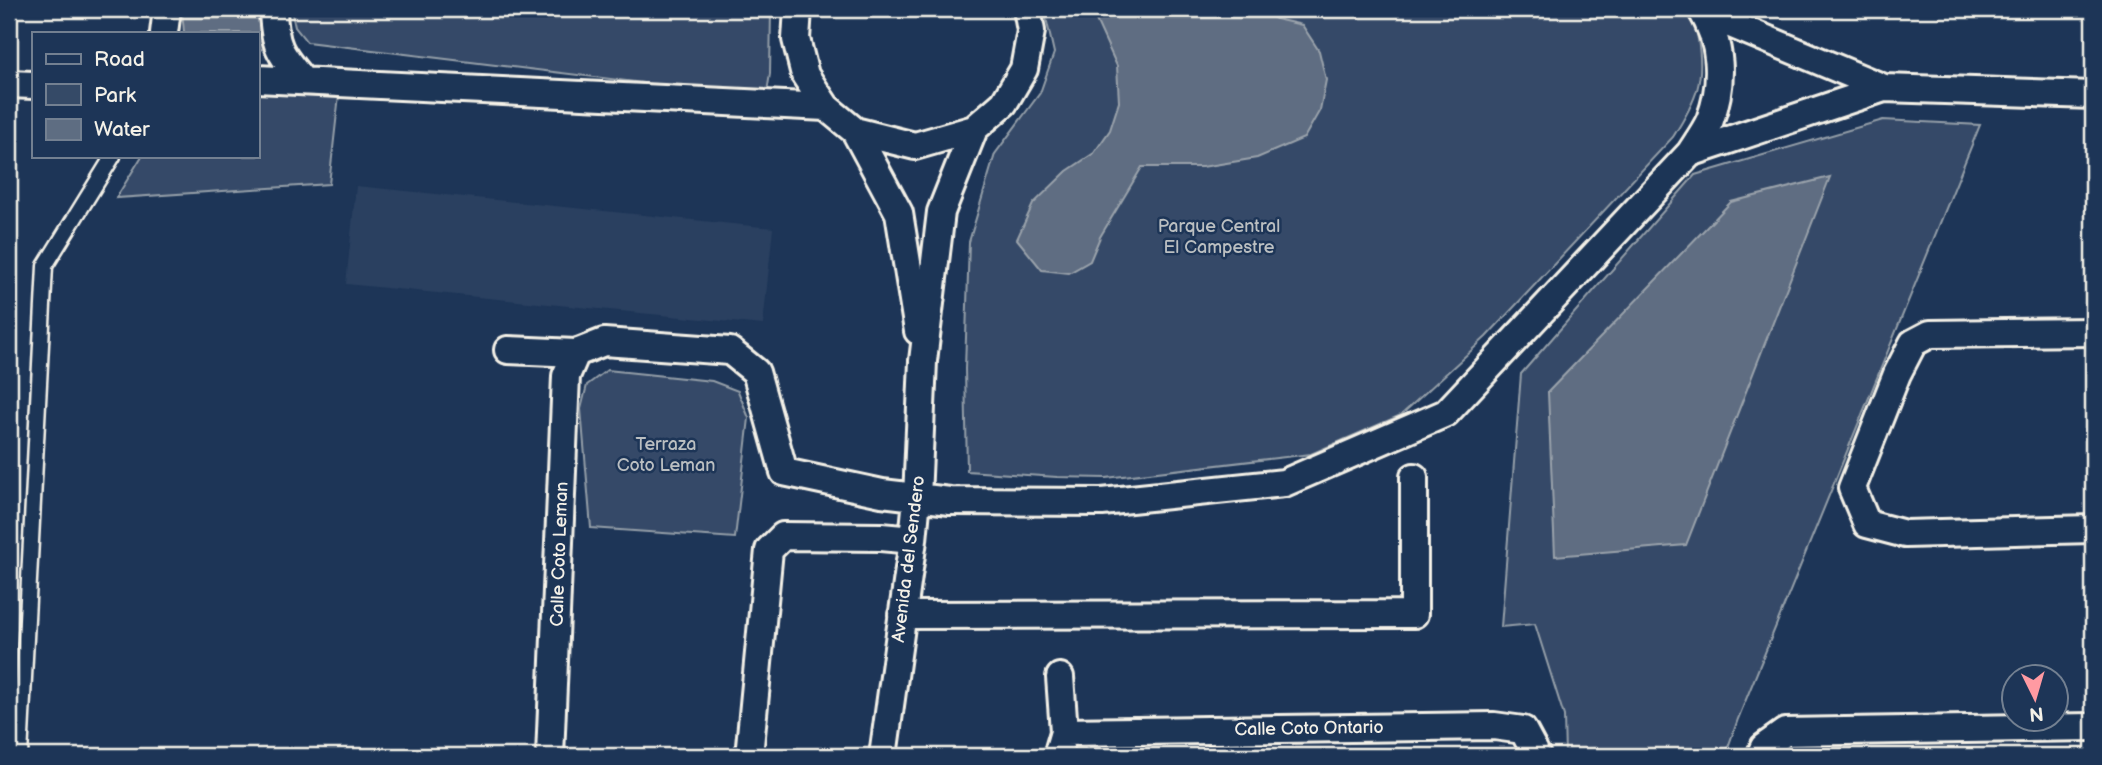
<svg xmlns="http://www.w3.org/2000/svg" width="2102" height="765" font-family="'Balsamiq Sans',sans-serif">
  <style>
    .built { fill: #2a4060 }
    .green { fill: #354a67; stroke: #949ea8; stroke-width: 2 }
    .water { fill: #5e6d82; stroke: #9aa2ab; stroke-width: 2 }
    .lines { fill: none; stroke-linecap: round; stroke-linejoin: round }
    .service-casing { stroke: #f4f1e8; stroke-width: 19 }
    .minor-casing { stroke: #f4f1e8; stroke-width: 32 }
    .service { stroke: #1d3557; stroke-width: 14 }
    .minor { stroke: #1d3557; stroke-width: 26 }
    .labels { text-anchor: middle; stroke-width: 5; stroke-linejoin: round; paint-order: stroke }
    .park-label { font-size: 18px; fill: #bbbfc1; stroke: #1d3557 }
    .street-label { font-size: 18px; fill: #f4f1e8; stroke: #1d3557 }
  </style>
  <rect width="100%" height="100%" fill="#1d3557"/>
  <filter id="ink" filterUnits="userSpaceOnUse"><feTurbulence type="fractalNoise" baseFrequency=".0143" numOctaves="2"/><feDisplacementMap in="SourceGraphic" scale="14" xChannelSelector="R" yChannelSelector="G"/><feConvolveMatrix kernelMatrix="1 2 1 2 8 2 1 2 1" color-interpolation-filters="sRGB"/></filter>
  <g filter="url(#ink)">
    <path class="built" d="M356,186L773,228L763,325L346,284Z"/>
    <path class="green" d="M291,9H771L770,74L766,98L307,42L295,27Z
      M1044,9H1689C1694,16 1695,25 1697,34C1706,80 1697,99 1673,137L1486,337L1401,415L1311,454L1106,478L1057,477L967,471L965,369L969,242L995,154L1040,93L1054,53Z
      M257,91L339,95L329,184L116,198L142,156H257Z
      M1883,120L1980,125L1738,719L1725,756H1565L1564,716L1535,624L1501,627L1521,374L1695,175Z
      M607,370L712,381L738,391L749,418L735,538L591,528L581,409L587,385Z"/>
    <path class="water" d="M182,9H267L268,50L257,49V33H184Z
      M1091,9H1258L1276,19L1302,25L1319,51L1326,80L1320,110L1304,138L1257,158L1202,167H1142L1100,237L1090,261L1069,273L1042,270L1017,239L1033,204L1067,171L1094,153L1110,130L1119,102L1117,66Z
      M1830,177L1686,545L1555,556L1548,392L1731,202Z"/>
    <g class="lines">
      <defs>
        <path id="service" d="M20,756L45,266L113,156"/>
        <path id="minor" d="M273,9C274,45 279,53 303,81
          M798,9L796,39L805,75L826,107L855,131L915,146L974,129L1004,103L1024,69L1031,31L1027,9
          M1704,13L1884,88L2093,95
          M164,33L167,9
          M257,79L826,107
          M9,84L33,85
          M855,131L899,213L918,331
          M1690,153C1697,142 1705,131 1710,120C1724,82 1722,43 1701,9
          M2093,332L1930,334L1913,343L1897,374L1852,488L1867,524L1905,534L2093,529
          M508,350L576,353L604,342L730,351L756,372L784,472L882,493L950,501L1102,502L1284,483L1446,413L1690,153L1884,88
          M902,615L1414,614V477
          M1064,732L1494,726L1523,730L1537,756
          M550,756L566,376L576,353
          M749,756L769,550L783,536L881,537L913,540
          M883,756L913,540L917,498L923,361L941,212L974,129
          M1057,756L1064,732L1060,677
          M1760,756L1764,747L1785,732L2093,727"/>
      </defs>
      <use href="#service" class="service-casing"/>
      <use href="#minor" class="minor-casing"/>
      <use href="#service" class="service"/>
      <use href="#minor" class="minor"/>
    </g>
  </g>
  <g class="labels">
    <g class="park-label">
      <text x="1219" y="232">Parque Central<tspan x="1219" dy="21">El Campestre</tspan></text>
      <text x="666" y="450">Terraza<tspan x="666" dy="21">Coto Leman</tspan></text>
    </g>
    <g class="street-label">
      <text transform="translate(559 554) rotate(-88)" y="6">Calle Coto Leman</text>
      <text transform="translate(908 559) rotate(-83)" y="6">Avenida del Sendero</text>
      <text transform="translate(1309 728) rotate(-1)" y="6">Calle Coto Ontario</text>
    </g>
  </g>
  <rect width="2102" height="765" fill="none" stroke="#1d3557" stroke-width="35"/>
  <rect x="18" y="18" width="2067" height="730" fill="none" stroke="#f4f1e8" stroke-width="2.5" filter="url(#ink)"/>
  <rect x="32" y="32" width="228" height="126" fill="#1d3557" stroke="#738091" stroke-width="2"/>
  <rect x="46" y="54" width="35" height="10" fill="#1d3557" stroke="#738091" stroke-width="2"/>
  <text x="94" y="66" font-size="21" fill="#f4f1e8">Road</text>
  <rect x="46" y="84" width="35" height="21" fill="#354a67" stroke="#738091" stroke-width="2"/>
  <text x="94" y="102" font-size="21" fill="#f4f1e8">Park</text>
  <rect x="46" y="119" width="35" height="21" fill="#5e6d82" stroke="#738091" stroke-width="2"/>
  <text x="94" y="136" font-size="21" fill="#f4f1e8">Water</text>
  <g transform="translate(2035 698) rotate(175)"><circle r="33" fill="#1d3557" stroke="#738091" stroke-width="2"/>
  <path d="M0-5L12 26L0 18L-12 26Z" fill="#ff9aa2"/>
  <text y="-10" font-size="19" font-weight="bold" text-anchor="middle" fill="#f4f1e8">N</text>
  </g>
</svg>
